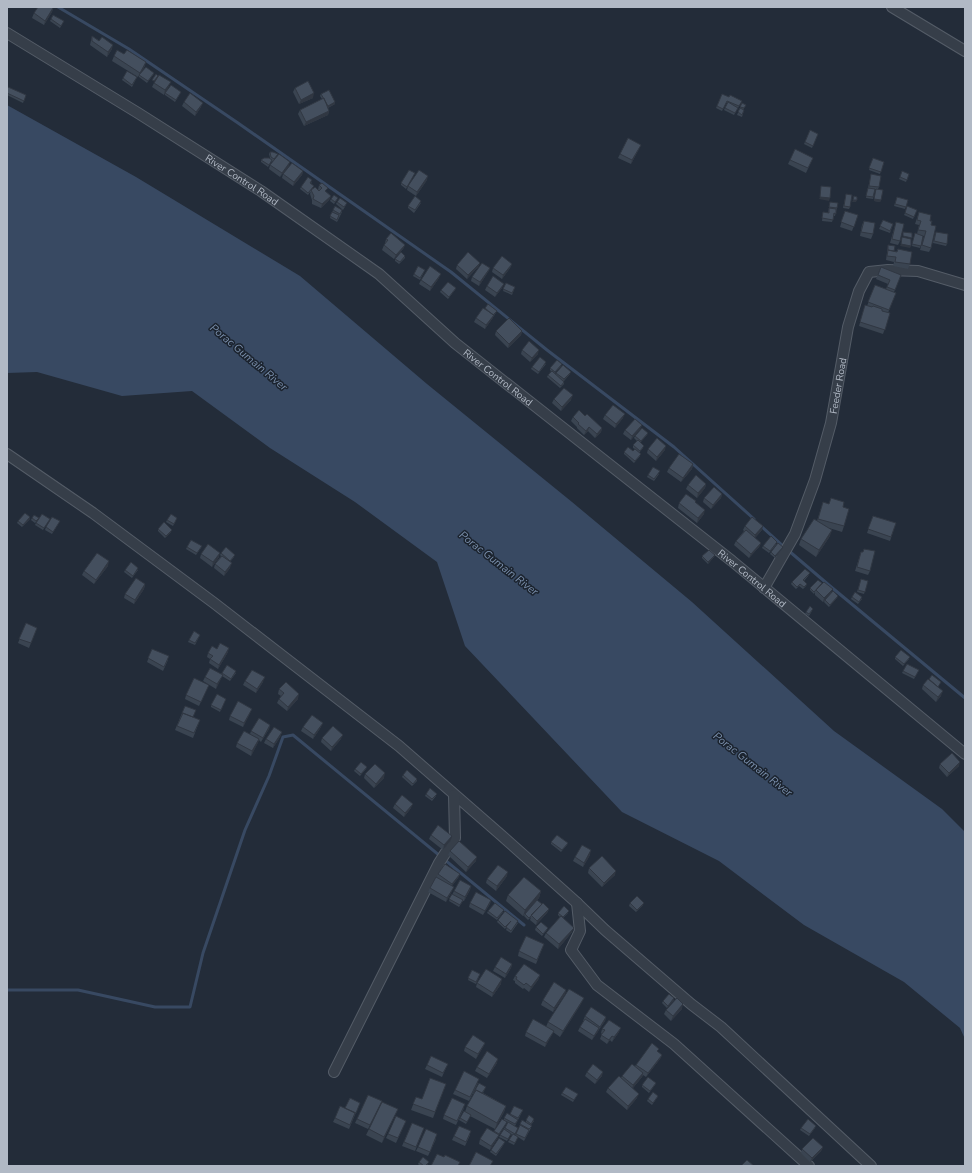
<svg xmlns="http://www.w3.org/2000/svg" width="972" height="1173" font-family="'Nunito Sans',sans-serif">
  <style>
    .water { fill: #384962 }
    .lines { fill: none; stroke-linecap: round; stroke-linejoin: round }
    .stream { stroke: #384962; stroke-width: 3 }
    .minor-casing { stroke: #545c67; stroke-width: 12 }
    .minor { stroke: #363e49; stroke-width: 10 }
    .wall { fill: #3a4451 }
    .shaded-wall { fill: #303742 }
    .building { fill: #444f5e; stroke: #303742 }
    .labels { text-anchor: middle; stroke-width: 3; stroke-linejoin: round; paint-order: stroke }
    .street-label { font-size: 10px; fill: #b1b9c5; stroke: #1b232e }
    .water-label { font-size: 11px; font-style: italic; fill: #7a8fac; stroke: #1b232e }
  </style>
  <rect width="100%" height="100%" fill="#232c39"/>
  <path class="water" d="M7,105L136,177L300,276L427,384L572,502L692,602L834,731L942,809L965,832V1039L960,1028L904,982L804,925L719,861L622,812L465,646L437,562L355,502L270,448L192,391L122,396L37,372L7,373Z"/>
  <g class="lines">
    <path class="stream" d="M58,7L129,49L238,123L451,272L547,350L674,447L754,519
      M761,526L782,545
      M789,551L830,586L965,698
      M7,990H78L155,1007H190L203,953L245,830L269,776L283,737L293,735L524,925"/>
    <defs>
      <g id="minor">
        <path d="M892,7L965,51"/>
        <path id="s1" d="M7,33L138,113L261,191L379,274L455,343L732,561L965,754"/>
        <path d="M7,454L93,513L214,603L399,746L501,835L577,903L605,930L691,1004L721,1027L871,1166"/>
        <path id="s2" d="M764,588L795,534L815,480L831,423L848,327L859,291L869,272L888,270L918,271L965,285"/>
        <path d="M577,903L580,931L571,950L597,985L674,1044L809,1166"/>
        <path d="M334,1072L439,863L455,838L454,795"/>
      </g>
    </defs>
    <use href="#minor" class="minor-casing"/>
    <use href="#minor" class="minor"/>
  </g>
  <path class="wall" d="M53,8L52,12L44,25L32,18L34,13Z
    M51,19L63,23L60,28L50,21Z
    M92,36L112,49L107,57L90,45Z
    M124,54L145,66L138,77L112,61L114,56Z
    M154,73L153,75L147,83L139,77V75Z
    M137,77L132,87L122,80L123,78Z
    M154,83L169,86L164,95L152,87Z
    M295,88L313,98L299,104L293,92Z
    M7,89L26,95L23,103L7,95Z
    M181,92L175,102L165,95V93Z
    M321,94L335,102V104L328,108L329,111L328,115L304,126L298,114L300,110L322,99L320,96Z
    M722,94L729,97L742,101L734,115L724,110L727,103H726L722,111L716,108Z
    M184,102L201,107L195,116L182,106Z
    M742,103L746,105L743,110H744L742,117L737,115Z
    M810,130L818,134L812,148L804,144Z
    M639,149L631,164L618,158L620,154Z
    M270,152L289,166L280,177L269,169L270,165L273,161H272L268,167L261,162V160L270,158L269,154Z
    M813,158L806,173L788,164L790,160Z
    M873,158L884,162L880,174L869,170Z
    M303,171L302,175L293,186L282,178L283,174Z
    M415,173L406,189L401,185V183Z
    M871,174L879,187L878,189L881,200L880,202L874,201L876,189H875L873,199L866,198Z
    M909,174L906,182L899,179L900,177Z
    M427,180L416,196L407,190L408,186Z
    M312,182L311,184L313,188L308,195L300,189L301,187Z
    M319,185L331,196L329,200L321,208L312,204V200L310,194L311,190L319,191L318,190Z
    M846,194L850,207L849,209L843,208Z
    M897,197L908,200L905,209L894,206Z
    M331,199L337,200L334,204L330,201Z
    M337,202L346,205L343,210L336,204Z
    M830,202L837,208L835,216H834L832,222L822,221L823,212L828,213Z
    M421,203L414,213L408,208V206Z
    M333,210L342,212L337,222L330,218Z
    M917,210L913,219L904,215L905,213Z
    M845,211L858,215L852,231L840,227Z
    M919,212L930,221L931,225V248L929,252L920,250L924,236L917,234L919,225L915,224Z
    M883,220L893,224L890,233L879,229Z
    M864,221L873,234L871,239L860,236L862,225Z
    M896,222L900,241L898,245L890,243Z
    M915,233L923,236L920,248L912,246Z
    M935,234L947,244L946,246L933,243Z
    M386,239L405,245L403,249L394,259L382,250L384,245L386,243H385Z
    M888,245L894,251L896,252L898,249L910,264L908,269L893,266L894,262L886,260Z
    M405,256V258L399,264L395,261V259Z
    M480,263L478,267L467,279L456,269L457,265Z
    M512,264L510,268L502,279L492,272L493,268Z
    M881,267L901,275L894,292L896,293L888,313H890L883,334L859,326L865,305L867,306L875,285L886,289L888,284L876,279Z
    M490,268L488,272L479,286L471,281L472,277Z
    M424,272L420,280L413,276L414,274Z
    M439,278L430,291L419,284L421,280Z
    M506,283L515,287L512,295L503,291Z
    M487,286L502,288L495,297L485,290Z
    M456,288L455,290L448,299L440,292L441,290Z
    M485,309L497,311L492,319L485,329L474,322L476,318Z
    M496,331H522L521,335L508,348L495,335Z
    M522,350L538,354L530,362L521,354Z
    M546,364L538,374L531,369L532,367Z
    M562,364L561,366L555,373L556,374V373L570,374L564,381V384L560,388L547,377L548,375L551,371L550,370V368Z
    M554,399L571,400L561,411L552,403Z
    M605,415L623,418L615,428L603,419Z
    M585,416L602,428L601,432L595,438L588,431L584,435L577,428V427L571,421L573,417Z
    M642,425L640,429L631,440L623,434L625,430Z
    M648,433L647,435L640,443L643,448L639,453L640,456L634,463L624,454V452L633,451L635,449L633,448V445L637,441L634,438L635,436Z
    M648,449L665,450L656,461L647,453Z
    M693,464L692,469L681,482L667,472L669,468Z
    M659,474L654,481L647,477L648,475Z
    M706,484L705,488L697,498L686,489L688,485Z
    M722,494L721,498L711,509L703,502L704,498Z
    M831,498L843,507L844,526L842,532L829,528L830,536L816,557L799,545L801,539L817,521L823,502L829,504Z
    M695,502L704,514L697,523L678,508L679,503Z
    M873,516L896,523L890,541L867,533Z
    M32,518L38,520L35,523L31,520Z
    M30,519L22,527L17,523L18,521Z
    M50,519L43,530L35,525L36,523Z
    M167,520H176L173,526L166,522Z
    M60,521L52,534L45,530L46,527Z
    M745,526L762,530L755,538L761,543L759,547L749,558L734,545L736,541L744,531L743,530Z
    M158,529L171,532L165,538L158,531Z
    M777,544L769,553L762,548L763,546Z
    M187,547L201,548L196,555L186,549Z
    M783,547L782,549L775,558L770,554L771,552Z
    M864,549L870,571L868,575L855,571L861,552H863Z
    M221,553L234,557L230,562V568L224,576L214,568L215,564L221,556L220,555Z
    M201,554L219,557L212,567L200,558Z
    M715,555L714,557L708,564L702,558V556Z
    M108,566L94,584L82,575L84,571Z
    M125,570H138L132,578L124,572Z
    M809,575L804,581L807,584L806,586L803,589L799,586L796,589L791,584L792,582Z
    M861,579L868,581L864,594L857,592Z
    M145,584L144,589L134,604L124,598L125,594Z
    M810,588L831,593L838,596L837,598L829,607L824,602L825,600L823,602L815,595V592L814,594L810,590Z
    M852,597L862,599L858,604L851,599Z
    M812,611L809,616L805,614L806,612Z
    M26,623L37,628L29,648L18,643Z
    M200,635L195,645L188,642L189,640Z
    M152,649L168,660L163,671L147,662Z
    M217,649L228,652L218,669L209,663L210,659L207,657L208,653Z
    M895,657L909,659L903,666L895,659Z
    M919,670L914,679L902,673L903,671Z
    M222,673H236L230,681L222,676L216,689L203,681L205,677L221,674Z
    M245,681L263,682L256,693L243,685Z
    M941,682L938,687L941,696L936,702L922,689L923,685Z
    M207,689L199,706L185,699L186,695Z
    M279,689L298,699L287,711L277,703L279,699L281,696L278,694Z
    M226,699L220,712L211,707V705Z
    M182,713L200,720L193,738L175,730Z
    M250,713L243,727L229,720L230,716Z
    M270,725L269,729L261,742L259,740L251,756L236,747L237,743L250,734L251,731Z
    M303,727H321L313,739L301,731Z
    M282,732L280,737L273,748L264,743L266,739Z
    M322,738L341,739L331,751L321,742Z
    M940,764L959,766L947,777L939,768Z
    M367,767L366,769L360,776L354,771L355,769Z
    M365,774L384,778L374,788L364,778Z
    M403,775L417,779V781L412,786L402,777Z
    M426,794L436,796L432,801L425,796Z
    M395,804L411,808L404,817L393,808Z
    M431,835L451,840L443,850L429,839Z
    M551,842L568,843L567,845L561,852L551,844Z
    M450,851L476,861L466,872L448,855Z
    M590,855L583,867L573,861L575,857Z
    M589,868L615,875L602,887L588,873Z
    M438,874H460L458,878L452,886V891L446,902L428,892L430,888L437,877Z
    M507,876L496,891L486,883L487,879Z
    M471,886L470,890L464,901H463L459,907L449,901L454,891Z
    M541,891L539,898L537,900L541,906L549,909L547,913L536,925L530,920L531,917L528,920L524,916L525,915L523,916L506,901L508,895Z
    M491,900L490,904L483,915L469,907L470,903Z
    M630,903L643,905L636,912L629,906Z
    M488,911L503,912L497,920L487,913Z
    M558,913H568L563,918L572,932L558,949L544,937L546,933L560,917L558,915Z
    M498,920L518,923L511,933L506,930L508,925L505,929L497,922Z
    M536,927L547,930L542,936L535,930Z
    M544,944L536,964L518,956L519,951Z
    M512,964L511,968L505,978L493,971L495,967Z
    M472,970L480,974L476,984L468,980Z
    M540,975L538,980L529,992L524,988L523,989L515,983V981L513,980L515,976Z
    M477,983L501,984L492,997L476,987Z
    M566,990L565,994L553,1012L541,1005L543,1000Z
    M674,1000L667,1008L662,1003L663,1001Z
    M581,1004L560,1037L553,1032L545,1047L525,1036L526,1032L546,1027L548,1022Z
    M682,1009L671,1021L664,1014L666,1010Z
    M585,1016L606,1017L605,1021L592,1040L578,1031L580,1027L584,1021H583Z
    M602,1029L619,1032L612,1042L610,1040L607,1044L600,1039L602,1034L601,1033Z
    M485,1043L483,1047L476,1059L464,1051L465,1047Z
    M658,1052L662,1055L660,1059L646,1077L643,1075L642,1077L633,1088L637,1098L627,1110L606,1092L608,1088L621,1078L622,1076L635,1066L636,1065Z
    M497,1063L487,1078L475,1071L477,1067Z
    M427,1065L446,1068L442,1077L425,1069Z
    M587,1072L602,1076L595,1084L585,1076Z
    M478,1083L469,1101L453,1094L455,1090Z
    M656,1083L655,1085L649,1093L642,1087V1085Z
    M446,1084L433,1118L411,1110L416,1097L422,1099Z
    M485,1089L483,1093L506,1106L504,1112L495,1129L470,1116L466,1124L459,1120L460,1118L465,1112L467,1106L474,1094H473L474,1092Z
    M562,1093L578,1094L573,1102L561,1095Z
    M658,1096L657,1098L652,1105L647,1101L648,1099Z
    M350,1098L360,1103L349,1129L333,1122L335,1118L345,1108Z
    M382,1101L368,1129L355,1123L357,1119Z
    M514,1106L523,1110L515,1126L518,1128L514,1135H515L520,1126V1124L526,1122V1120L534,1121L531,1125V1128L524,1141L518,1137L514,1145L508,1142L512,1135L511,1134L507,1141L499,1137L508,1122L506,1121V1124L499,1135L497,1139L490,1150L479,1144L480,1139L494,1132L504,1120V1118L510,1115Z
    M464,1108L456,1125L443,1119L444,1115Z
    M398,1109L395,1115L382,1143L366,1135L369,1129Z
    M406,1121L396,1143L386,1138L388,1134Z
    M412,1123L424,1128L415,1151L402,1146Z
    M801,1128H815L809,1136L800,1130Z
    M470,1135L465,1146L452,1140L454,1136Z
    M436,1139L428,1156L416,1151L418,1147Z
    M504,1144L496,1156L490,1152L491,1150Z
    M823,1147L821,1151L810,1162L801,1153L802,1149Z
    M419,1162L428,1164L426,1166H420L418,1164Z"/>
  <path class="shaded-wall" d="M53,8L52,12L44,25L45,21Z
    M113,45L112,49L107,57L108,52Z
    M146,62L145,66L138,77L140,73Z
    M171,82L169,86L164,95L165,90Z
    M314,93L313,98L299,104L301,100Z
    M335,102V104L327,108L328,106Z
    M203,103L201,107L195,116L196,112Z
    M329,111L328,115L304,126L306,122Z
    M641,145L639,149L631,164L632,160Z
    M290,162L289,166L280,177L282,173Z
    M303,171L302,175L293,186L294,182Z
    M428,176L427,180L416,196L417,192Z
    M331,196L329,200L321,208L322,204Z
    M820,197L830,198L829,201L819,199Z
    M874,199L881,200L880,202L874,201Z
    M853,200H857L856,202H852Z
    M901,244L911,246L910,248L900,246Z
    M405,245L403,249L394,259L396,255Z
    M480,263L478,267L467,279L468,275Z
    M512,264L510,268L502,279L503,275Z
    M490,268L488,272L479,286L480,282Z
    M441,274L439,278L430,291L431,287Z
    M504,284L502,288L495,297L497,293Z
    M497,311L492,319L485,329L486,325Z
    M522,331L521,335L508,348L509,344Z
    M539,350L538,354L530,362L532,358Z
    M571,372L570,374L563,381L564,379Z
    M573,395L571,400L561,411L562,407Z
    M625,414L623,418L615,428L616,424Z
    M642,425L640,429L631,440L632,436Z
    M589,427L588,431L584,435L586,431Z
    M602,428L601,432L595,438L597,434Z
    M648,433L647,435L640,443L641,441Z
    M666,446L665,450L656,461L657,457Z
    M693,464L692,469L681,482L683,478Z
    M706,484L705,488L697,498L698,493Z
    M722,494L721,498L711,509L713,505Z
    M705,510L704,514L697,523L698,518Z
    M30,517V519L22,527L23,525Z
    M763,526L762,530L754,539L755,535Z
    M172,530L171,532L165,538L166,536Z
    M832,530L830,536L816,557L819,550Z
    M761,543L759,547L749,558L751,554Z
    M783,547L782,549L775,558V556Z
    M220,553L219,557L212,567L213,562Z
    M715,555L714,557L708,564V562Z
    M109,561L108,566L94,584L96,580Z
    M232,563L230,568L224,576L225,572Z
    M145,584L144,589L134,604L135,600Z
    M833,589L831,593L823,602L824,598Z
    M838,596L837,598L829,607L830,605Z
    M229,648L228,652L218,669L219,665Z
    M223,675L216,689L217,684Z
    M265,677L263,682L256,693L257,689Z
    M943,691L941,696L936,702L938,697Z
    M299,694L298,699L287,711L288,707Z
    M252,709L243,727L244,723Z
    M323,723L321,727L313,739L314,735Z
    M270,725L269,729L261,742L263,738Z
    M282,732L280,737L273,748L274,744Z
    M343,735L341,739L331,751L332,747Z
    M259,739L258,743L251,756L252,751Z
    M960,762L959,766L947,777L949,773Z
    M385,773L384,778L374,788L376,784Z
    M413,804L411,808L404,817L405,813Z
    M452,836L451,840L443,850L444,845Z
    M591,850L590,855L583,867L584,863Z
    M477,857L476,861L466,872L468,867Z
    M616,871L615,875L602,887L604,883Z
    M508,872L507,876L496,891L497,886Z
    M460,874L458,878L450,889L452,884Z
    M471,886L470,890L464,901L465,897Z
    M454,887L452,891L446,902L447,898Z
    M541,891L539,898L523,916L525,910Z
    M491,900L490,904L483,915L485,911Z
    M644,903L643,905L636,912L637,910Z
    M549,909L547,913L536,925L537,921Z
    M574,928L572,932L558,949L559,944Z
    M512,964L511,968L505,978L506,974Z
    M540,975L538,980L529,992L531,987Z
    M502,979L501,984L492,997L493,993Z
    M566,990L565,994L553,1012L554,1008Z
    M584,998L581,1004L560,1037L563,1031Z
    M674,998V1000L667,1008L668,1006Z
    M683,1004L682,1009L671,1021L673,1016Z
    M606,1017L605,1021L598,1031L600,1027Z
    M599,1028L598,1032L592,1040L594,1036Z
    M621,1028L619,1032L612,1042L614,1037Z
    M554,1031L552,1035L545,1047L546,1043Z
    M612,1036L610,1040L607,1044L609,1040Z
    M485,1043L483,1047L476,1059L478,1054Z
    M662,1055L660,1059L646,1077L648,1073Z
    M498,1059L497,1063L487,1078L489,1074Z
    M603,1072L602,1076L595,1084L597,1080Z
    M643,1073L642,1077L632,1089L633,1085Z
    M639,1094L637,1098L627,1110L628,1106Z
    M506,1106L504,1112L495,1129L497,1123Z
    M398,1109L395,1115L382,1143L384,1137Z
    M499,1135L497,1139L490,1150L491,1146Z
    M823,1147L821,1151L810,1162L812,1158Z"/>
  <path class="building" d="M38,7H52L53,8L45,21L34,13Z
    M53,15L64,21L61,26L51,19Z
    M92,36L99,41L102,37L113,45L108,52L92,41Z
    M117,50L124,54L127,50L146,62L140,73L114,56Z
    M146,67L154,73L148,81L139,75Z
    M127,71L137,77L132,85L123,78Z
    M156,74L158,76L154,81L152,80Z
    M159,75L171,82L165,90L154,83Z
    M308,81L314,93L301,100L295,88Z
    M171,85L181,92L176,100L165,93Z
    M8,87L26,95L24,101L7,93V89Z
    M329,90L335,102L328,106L321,94Z
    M190,93L203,103L196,112L184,102Z
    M722,94L729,97L730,95L742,101L739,106L727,101L723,109L717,106Z
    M324,98L329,111L306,122L300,110Z
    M728,102L738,108L735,113L725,108Z
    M742,103L746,105L744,108L740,107Z
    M740,108L744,110L742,115L738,112Z
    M810,130L818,134L813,146L805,142Z
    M628,138L641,145L632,160L620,154Z
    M795,149L813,158L808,168L790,160Z
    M270,152H273L278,154L274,159L271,157Z
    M279,154L290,162L282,173L270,165Z
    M264,158H269L272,160L269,165L261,160Z
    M873,158L884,162L881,172L869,168Z
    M292,163L303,171L294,182L283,174Z
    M409,170L415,173L407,187L401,183Z
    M419,170L428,176L417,192L408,186Z
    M902,171L909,174L907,180L900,177Z
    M871,174L881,176L879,187L869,186Z
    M308,177L312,180L310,183L314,186L308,193L301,187Z
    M322,183L328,188L325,191L331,196L322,204L313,199L314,196L311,190L315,187L319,191L322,188L319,185Z
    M821,186L831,187L830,198L820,197Z
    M868,188L875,189L873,197L866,196Z
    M876,189L883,190L881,200L874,199Z
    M846,194L852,195L850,207L844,206Z
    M334,195L338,198L335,202L331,199Z
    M415,196L421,201L415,210L408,206Z
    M854,196L857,197V200H853Z
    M897,197L908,200L906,207L895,204Z
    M340,198L347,203L344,207L337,202Z
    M830,202L838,203L837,208L829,207Z
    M335,206L342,210L340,214L333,210Z
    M907,206L917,210L914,217L905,213Z
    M829,208L836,209V214L834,213L833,220L822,218L823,212L829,213Z
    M845,211L858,215L854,227L841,222Z
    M332,212L339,215L337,220L330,216Z
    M919,212L931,215L930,221H932L931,225L936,226L931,248L922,245L926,231L918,230L921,221L917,220Z
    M883,220L893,224L890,231L880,226Z
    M864,221L875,223L873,234L861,232Z
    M896,222L904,224L900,241L892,239Z
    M903,232L912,233V238L903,236Z
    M936,232L948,234L947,244L934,241Z
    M391,233L405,245L396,255L384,245L388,240L386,239Z
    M915,233L923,236L921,246L912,244Z
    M902,237L911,239V246L901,244Z
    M888,245L895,246L894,251L888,250Z
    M898,249L912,252L910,264L895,262L896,257L887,256L888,250L897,252Z
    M401,252L405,256L400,262L395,259Z
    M468,252L480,263L468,275L457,265Z
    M502,256L512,264L503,275L493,268Z
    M482,263L490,268L480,282L472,277Z
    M418,266L425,270L420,278L414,274Z
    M430,266L441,274L431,287L421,280Z
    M881,267L901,275L895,290L887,287L890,280L878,275Z
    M493,276L504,284L497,293L487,286Z
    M448,282L456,288L449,297L441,290Z
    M506,283L515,287L512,293L503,289Z
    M875,285L896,293L889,310L868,302Z
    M488,304L497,311L493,315L485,308Z
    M865,305L872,307L873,306L882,309V311L890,313L885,330L860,322Z
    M483,308L494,315L486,325L476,318Z
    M509,318L522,331L509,344L496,331Z
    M529,341L539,350L532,358L522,350Z
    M540,357L546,362L539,372L532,367Z
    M557,360L562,364L555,372L550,368Z
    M563,365L571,372L564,379L556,373Z
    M552,371L564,382L561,386L548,375Z
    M564,388L573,395L562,407L554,399Z
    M613,405L625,414L616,424L605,415Z
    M579,410L585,416L587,414L602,428L597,434L589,427L586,431L578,424L579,423L573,417Z
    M635,419L642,425L632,436L625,430Z
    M642,428L648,433L641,441L635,436Z
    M657,438L666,446L657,457L648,449Z
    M638,440L644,446L640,451L633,445Z
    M628,447L633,451L635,449L641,454L635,461L624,452Z
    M679,454L693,464L683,478L669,468Z
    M653,467L660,471L654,479L648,475Z
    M696,475L706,484L698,493L688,485Z
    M714,487L722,494L713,505L704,498Z
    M686,494L696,501L695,502L705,510L698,518L679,503Z
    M831,498L844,502L843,507L849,509L844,526L818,519L823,502L829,504Z
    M25,513L30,517L23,525L18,521Z
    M42,514L50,519L44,528L36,523Z
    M171,514L177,518L174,524L167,520Z
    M34,515L39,518L36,521L32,518Z
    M873,516L896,523L891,537L868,529Z
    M52,517L60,521L53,532L46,527Z
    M752,517L763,526L755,535L745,526Z
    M814,519L832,530L819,550L801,539Z
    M164,522L172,530L166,536L158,529Z
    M746,530L761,543L751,554L736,541Z
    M771,536L777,542L770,551L763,546Z
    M191,540L202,546L197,553L187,547Z
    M778,543L783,547L775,556L771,552Z
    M208,544L220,553L213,562L201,554Z
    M226,547L235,555L230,561L221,553Z
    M864,549L875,551L870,571L857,567L861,552H863Z
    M709,550L715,555L708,562L702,556Z
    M97,553L109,561L96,580L84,571Z
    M222,556L232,563L225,572L215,564Z
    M131,562L138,568L133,576L125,570Z
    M805,569L810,573L803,580L807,584L804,587L800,584L797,587L792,582Z
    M136,578L145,584L135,600L125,594Z
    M861,579L868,581L865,592L858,590Z
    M818,580L822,583L814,592L810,588Z
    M824,582L833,589L824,598L816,590Z
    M833,591L838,596L830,605L825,600Z
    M855,592L862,597L859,602L852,597Z
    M810,606L813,609L809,614L806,612Z
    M26,623L37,628L31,643L19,639Z
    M194,631L200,635L195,643L189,640Z
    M220,643L229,648L219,665L210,659L213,656L208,653L212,646L217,649Z
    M152,649L169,656L164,667L148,658Z
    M901,650L910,657L904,664L895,657Z
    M907,664L919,670L915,677L903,671Z
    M227,665L236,671L231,679L222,673Z
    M210,668L223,675L217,684L205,677Z
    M252,670L265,677L257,689L245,681Z
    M932,675L941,682L938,687L929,679Z
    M194,678L209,685L201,702L186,695Z
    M928,679L943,691L938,697L923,685Z
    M286,682L299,694L288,707L279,699L284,693L279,689Z
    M217,694L226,699L221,710L211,705Z
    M238,701L252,709L244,723L230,716Z
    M185,706L196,710L193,717L182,713Z
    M183,713L200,720L194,733L177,726Z
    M312,715L323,723L314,735L303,727Z
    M259,718L270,725L263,738L251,731Z
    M333,726L343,735L332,747L322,738Z
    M274,727L282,732L274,744L266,739Z
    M244,731L259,739L252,751L237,743Z
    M952,753L960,762L949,773L940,764Z
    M361,762L367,767L361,774L355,769Z
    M375,764L385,773L376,784L365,774Z
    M407,770L417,779L413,784L403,775Z
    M430,788L437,794L432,799L426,794Z
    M402,795L413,804L405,813L395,804Z
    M438,825L452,836L444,845L431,835Z
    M557,835L568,843L562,850L551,842Z
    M459,841L477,857L468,867L450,851Z
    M582,845L591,850L584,863L575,857Z
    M602,856L616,871L604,883L589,868Z
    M445,864L460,874L452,884L438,874Z
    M498,865L508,872L497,886L487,879Z
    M436,877L454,887L447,898L430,888Z
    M524,877L541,891L525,910L508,895Z
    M460,880L471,886L465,897L454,891Z
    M476,892L491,900L485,911L470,903Z
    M452,894L463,900L460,905L449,899Z
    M637,896L644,903L637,910L630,903Z
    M537,900L542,904L529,918L525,914Z
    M495,903L504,910L497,918L488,911Z
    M543,903L549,909L537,921L531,915Z
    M564,906L569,911L563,917L558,913Z
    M505,911L518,921L511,931L506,927L511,921L505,927L498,920Z
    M561,916L574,928L559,944L546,933Z
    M541,922L548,928L543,934L536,927Z
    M526,936L544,944L537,960L519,951Z
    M501,957L512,964L506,974L495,967Z
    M524,964L540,975L531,987L526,983L524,985L516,979L517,977L515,976Z
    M486,969L502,979L493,993L477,983Z
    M472,970L480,974L476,982L468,978Z
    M554,982L566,990L554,1008L543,1000Z
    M569,989L584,998L563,1031L548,1022Z
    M669,994L674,998L668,1006L663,1001Z
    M677,998L683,1004L673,1016L666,1010Z
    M591,1007L606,1017L600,1027L585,1016Z
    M533,1019L554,1031L546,1043L526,1032Z
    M585,1019L599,1028L594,1036L580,1027Z
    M609,1020L621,1028L614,1037L612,1036L609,1040L601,1035L605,1030L602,1029Z
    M473,1035L485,1043L478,1054L465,1047Z
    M652,1043L659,1049L657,1051L662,1055L648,1073L636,1065Z
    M487,1051L498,1059L489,1074L477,1067Z
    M431,1056L448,1064L443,1073L427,1065Z
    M593,1064L603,1072L597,1080L587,1072Z
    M632,1064L643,1073L633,1085L622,1076Z
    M464,1071L479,1079L470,1097L455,1090Z
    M619,1076L639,1094L628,1106L608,1088Z
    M648,1077L656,1083L650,1091L642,1085Z
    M430,1078L446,1084L435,1112L413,1104L416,1097L422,1099Z
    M479,1083L486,1087L482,1093L476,1090L475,1092H474Z
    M566,1087L578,1094L574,1100L562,1093Z
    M476,1090L506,1106L497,1123L467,1106Z
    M653,1092L658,1096L653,1103L648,1099Z
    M368,1095L382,1101L370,1125L357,1119Z
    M350,1098L360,1103L356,1113L345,1108Z
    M452,1098L465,1104L457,1121L444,1115Z
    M382,1102L398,1109L384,1137L369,1129Z
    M340,1106L355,1113L350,1125L335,1118Z
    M514,1106L523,1110L518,1118L510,1114Z
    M464,1111L471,1115L467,1122L460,1118Z
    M507,1113L518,1120L515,1124L504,1118Z
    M529,1115L534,1119L531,1124L526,1120Z
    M396,1116L406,1121L398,1138L388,1134Z
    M502,1119L507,1122L499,1134L494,1131Z
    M808,1119L816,1126L810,1134L801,1128Z
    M522,1120L532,1126L529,1129L520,1124Z
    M508,1122L518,1128L515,1134L505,1128Z
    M412,1123L424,1128L416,1147L404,1142Z
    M520,1125L529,1130L525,1138L516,1134Z
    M459,1126L471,1131L466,1142L454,1136Z
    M487,1128L499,1135L491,1146L480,1139Z
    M426,1129L437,1134L430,1152L418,1147Z
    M504,1129L511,1134L508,1139L500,1135Z
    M513,1134L518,1137L515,1143L509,1140Z
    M499,1138L505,1142L496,1154L491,1150Z
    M813,1138L823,1147L812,1158L802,1149Z
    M476,1152L493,1161L490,1166H469Z
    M437,1154L444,1157L445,1155L460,1162L458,1166H431Z
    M423,1157L429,1162L425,1166H424L419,1162Z
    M747,1160L754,1166H741Z"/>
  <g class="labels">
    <g class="street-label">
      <text dy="4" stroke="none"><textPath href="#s1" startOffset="277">River Control Road</textPath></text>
      <text dy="4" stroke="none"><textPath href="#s1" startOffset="601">River Control Road</textPath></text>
      <text dy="4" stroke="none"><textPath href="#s2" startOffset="217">Feeder Road</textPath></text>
      <text dy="4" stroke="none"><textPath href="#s1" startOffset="925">River Control Road</textPath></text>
    </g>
    <g class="water-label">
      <text transform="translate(249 357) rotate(40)" y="4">Porac Gumain River</text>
      <text transform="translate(499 563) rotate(38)" y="4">Porac Gumain River</text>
      <text transform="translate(753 764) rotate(38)" y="4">Porac Gumain River</text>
    </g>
  </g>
  <rect width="972" height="1173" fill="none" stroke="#b1b9c5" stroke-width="16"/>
</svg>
